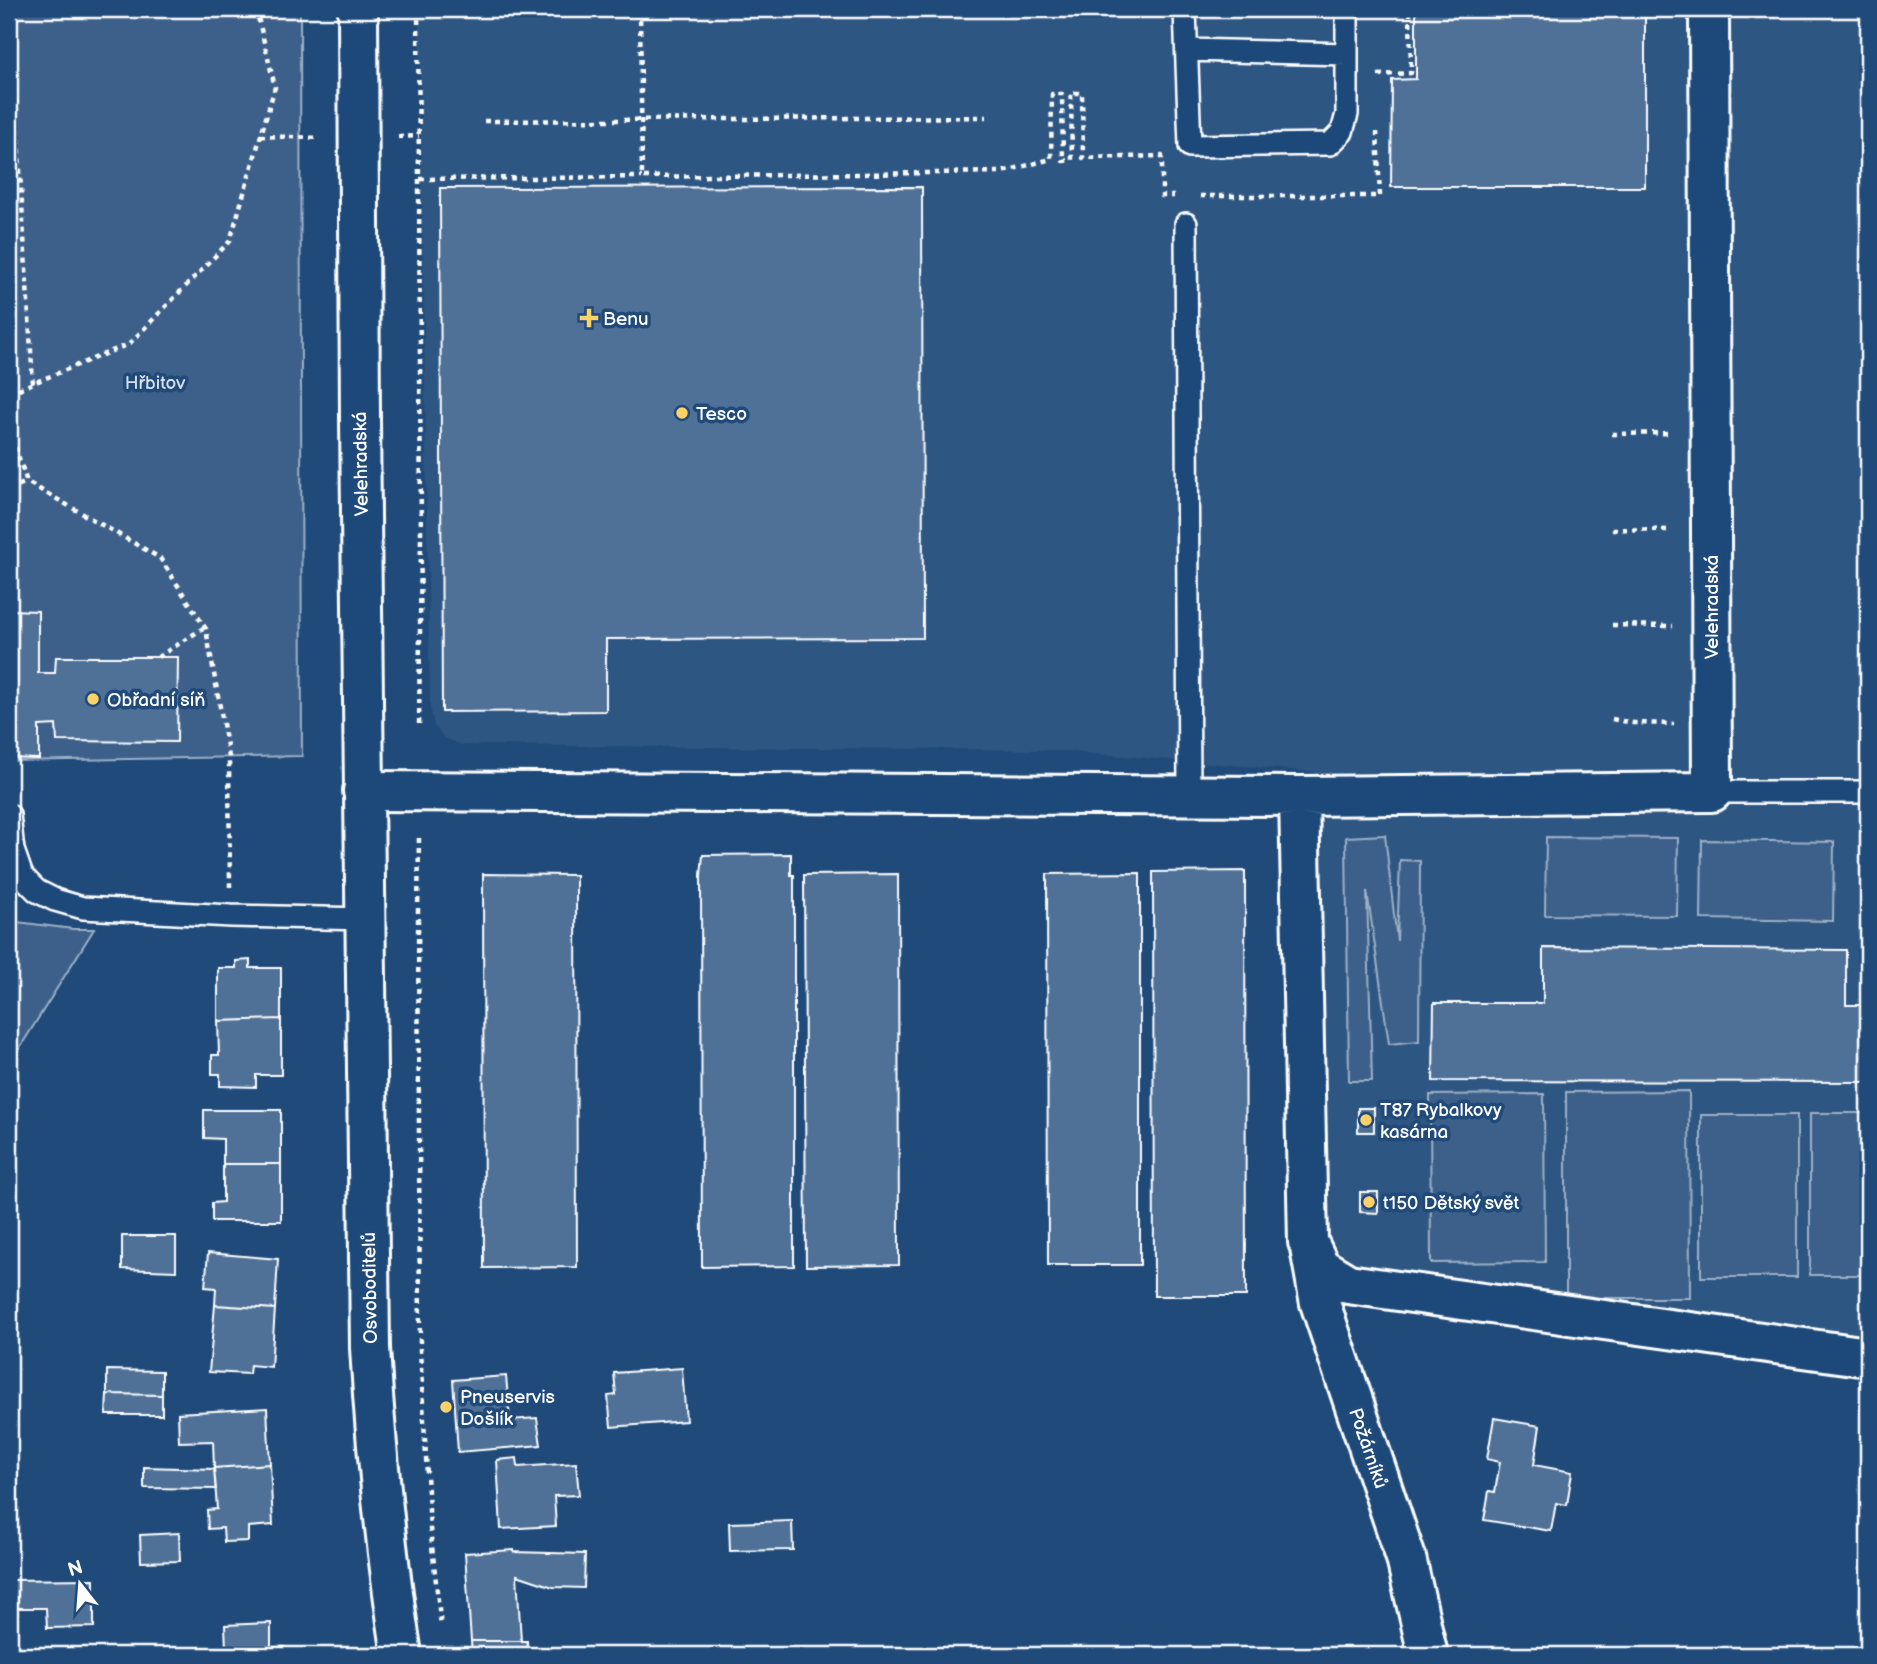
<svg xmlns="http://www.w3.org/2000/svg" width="1877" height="1664" font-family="'Balsamiq Sans',sans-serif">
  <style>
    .built { fill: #2e5683 }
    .green { fill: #3c618b; stroke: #9eb0c5; stroke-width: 2 }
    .building { fill: #507197; stroke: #fff; stroke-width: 2 }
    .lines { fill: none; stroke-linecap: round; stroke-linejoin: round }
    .lane-casing { stroke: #fff; stroke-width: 26 }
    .street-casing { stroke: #fff; stroke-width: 44 }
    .secondary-casing { stroke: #fff; stroke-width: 44 }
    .path { stroke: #fff; stroke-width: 4.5; stroke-dasharray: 5 5; stroke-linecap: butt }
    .lane { stroke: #1f4a7a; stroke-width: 21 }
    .street { stroke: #1f4a7a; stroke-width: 38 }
    .secondary { stroke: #1f4a7a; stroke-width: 38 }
    .poi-dot { fill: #ffd166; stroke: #1f4a7a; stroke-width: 2.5 }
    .labels { text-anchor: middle; stroke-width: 7; stroke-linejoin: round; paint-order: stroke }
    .poi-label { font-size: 19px; fill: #fff; stroke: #1f4a7a; text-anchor: start }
    .park-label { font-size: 19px; fill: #d8dfe8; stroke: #1f4a7a }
    .street-label { font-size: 19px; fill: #fff; stroke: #1f4a7a }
  </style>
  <rect width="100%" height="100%" fill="#1f4a7a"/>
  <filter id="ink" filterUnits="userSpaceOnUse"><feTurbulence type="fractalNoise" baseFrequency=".0143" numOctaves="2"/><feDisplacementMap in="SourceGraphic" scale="14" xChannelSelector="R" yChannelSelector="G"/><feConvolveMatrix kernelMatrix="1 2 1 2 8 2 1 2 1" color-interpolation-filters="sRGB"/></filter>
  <g filter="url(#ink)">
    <path class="built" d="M419,9H1868V1341L1350,1269L1327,1234L1315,772L1048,750L462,745L444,738L434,726L430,706Z"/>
    <path class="green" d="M9,9H300L302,756L9,761Z
      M1865,825H1868V994H1865Z
      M1385,835L1397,941L1400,860L1420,861L1419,1041L1389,1044L1367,891L1372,1081H1349L1346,837Z
      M1546,837L1678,838L1677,916L1545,915Z
      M1702,840L1834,842L1833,921L1701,919Z
      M9,921L73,929H94L9,1065Z
      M1689,1091L1690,1298H1566V1092Z
      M1544,1094L1545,1262L1431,1263L1430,1095Z
      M1810,1113H1868V1275H1810Z
      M1701,1115H1797V1277H1701Z"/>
    <path class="building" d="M1416,9H1645V187H1391L1392,80L1416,79Z
      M922,187L923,638L606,639V711L442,712L440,188Z
      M9,610L38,611V673H55L56,657H178L177,742L57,741L56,725L39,726V759L9,758Z
      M791,854V875H794V1266L702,1267L701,875L703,855Z
      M1245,871L1246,1296H1154L1153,872Z
      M1140,873V1265H1048L1047,874Z
      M483,874L576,875L577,1267L484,1268Z
      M898,874L899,1265L806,1266L804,875Z
      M1543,948L1846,950V1005H1868V1082L1433,1081L1434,1003H1543Z
      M250,960V968H281V1019L218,1021V968H236V961Z
      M281,1019V1075H256V1087L220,1086V1074H212V1055H219L218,1021Z
      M1358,1108H1374V1132H1358Z
      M204,1110H281V1164H223V1139L204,1138Z
      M223,1164H281V1221H212V1203L223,1202Z
      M1360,1192H1378V1213L1360,1212Z
      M122,1236H176V1271L122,1269Z
      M208,1253L278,1259L275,1309L215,1305L216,1288L205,1287Z
      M215,1305L275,1309L271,1367L250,1365L249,1374L209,1372Z
      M682,1368L686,1421L611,1427L608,1396L616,1395L614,1373Z
      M107,1370L162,1371V1395L107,1394Z
      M506,1376L510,1420L537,1418L541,1445L458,1452L453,1380Z
      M107,1394L162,1395V1415H106Z
      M267,1408L270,1464L214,1468L213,1441L179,1442L178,1413Z
      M1494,1418L1540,1426L1534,1465L1572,1472L1567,1505L1556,1503L1551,1531L1484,1520L1489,1491L1495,1492L1500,1462L1487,1459Z
      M517,1458L518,1467L576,1463L579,1495L554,1496L556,1526L501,1529L497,1460Z
      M270,1464L273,1525L248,1527V1541L224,1542L223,1528L208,1529L207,1510L217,1509L214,1468Z
      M144,1467L214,1469L216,1489L144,1488Z
      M792,1521L793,1550L730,1551L729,1523Z
      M179,1533L180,1561L141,1562L140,1535Z
      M514,1550V1552L585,1554L584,1588L553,1587L517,1575L521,1641H471L465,1553Z
      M94,1579V1627L47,1628L46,1608H9V1580Z
      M271,1623V1647L226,1649L225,1625Z
      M471,1641H527L528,1655H472Z
      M284,1647V1655H228V1648Z"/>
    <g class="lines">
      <defs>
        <path id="lane" d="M1185,9L1190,146L1330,144L1342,132L1347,114V9
          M1187,50L1347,54
          M1186,224L1189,795
          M1712,792H1868
          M9,815L13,850L22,876L37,891L55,900L83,908L231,916L366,919"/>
        <path id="street" d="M363,791L1299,796L1712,792L1709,9
          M1299,796L1308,1242L1320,1267L1348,1284L1868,1357
          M1310,1248L1320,1303L1406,1558L1428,1655"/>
        <path id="secondary" d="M358,9L360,420L370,1348C376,1451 386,1553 402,1655"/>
      </defs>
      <use href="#lane" class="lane-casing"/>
      <use href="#street" class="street-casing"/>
      <use href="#secondary" class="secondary-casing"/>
      <path class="path" d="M10,9L33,383
        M418,9L421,535L419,727
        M640,9L642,177L1002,172L1051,159L1052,94H1062L1063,161L1072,160L1071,93H1082L1083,158L1162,156V196H1174
        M1378,75L1411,73L1410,9
        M484,121L987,117
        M260,136L319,138
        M398,137L419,136
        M420,179L642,177
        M1200,196H1380L1377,132
        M9,393L129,344L230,241L275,87L256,9
        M9,428L27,482L160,558L206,629L229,757L230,887
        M1612,434L1671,433
        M9,489L27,482
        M1612,529L1671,530
        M1612,625L1673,626
        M158,657L205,627
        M1612,719L1633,723L1674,724
        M419,838L418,912L420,1350L430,1528L441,1627"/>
      <use href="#lane" class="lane"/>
      <use href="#street" class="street"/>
      <use href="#secondary" class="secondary"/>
    </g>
  </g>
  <g class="poi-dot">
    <path d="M585.5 307.5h7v7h7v7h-7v7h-7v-7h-7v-7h7z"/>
    <circle cx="682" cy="413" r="7"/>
    <circle cx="93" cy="699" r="7"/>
    <circle cx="1366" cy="1120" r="7"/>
    <circle cx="1369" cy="1202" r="7"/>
    <circle cx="446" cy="1407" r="7"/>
  </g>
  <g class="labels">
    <g class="poi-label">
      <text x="603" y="325">Benu</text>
      <text x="696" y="420">Tesco</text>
      <text x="107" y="706">Obřadní síň</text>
      <text x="1380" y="1116">T87 Rybalkovy<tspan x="1380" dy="22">kasárna</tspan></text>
      <text x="1383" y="1209">t150 Dětský svět</text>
      <text x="460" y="1403">Pneuservis<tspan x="460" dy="22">Došlík</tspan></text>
    </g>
    <g class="park-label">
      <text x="155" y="389">Hřbitov</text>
    </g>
    <g class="street-label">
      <text transform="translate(360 464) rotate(-91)" y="7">Velehradská</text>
      <text transform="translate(1711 607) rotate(-90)" y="7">Velehradská</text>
      <text transform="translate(369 1288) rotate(-91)" y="7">Osvoboditelů</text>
      <text transform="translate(1369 1448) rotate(71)" y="7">Požárníků</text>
    </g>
  </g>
  <rect width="1877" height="1664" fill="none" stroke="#1f4a7a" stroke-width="35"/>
  <rect x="18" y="18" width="1842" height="1629" fill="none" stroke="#fff" stroke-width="2.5" filter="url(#ink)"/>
  <g transform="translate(80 1584) rotate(343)" stroke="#1f4a7a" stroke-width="5" paint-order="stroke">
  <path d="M0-5L12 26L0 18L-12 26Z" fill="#ffffff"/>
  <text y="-10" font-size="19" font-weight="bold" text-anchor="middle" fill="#ffffff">N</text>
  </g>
</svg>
